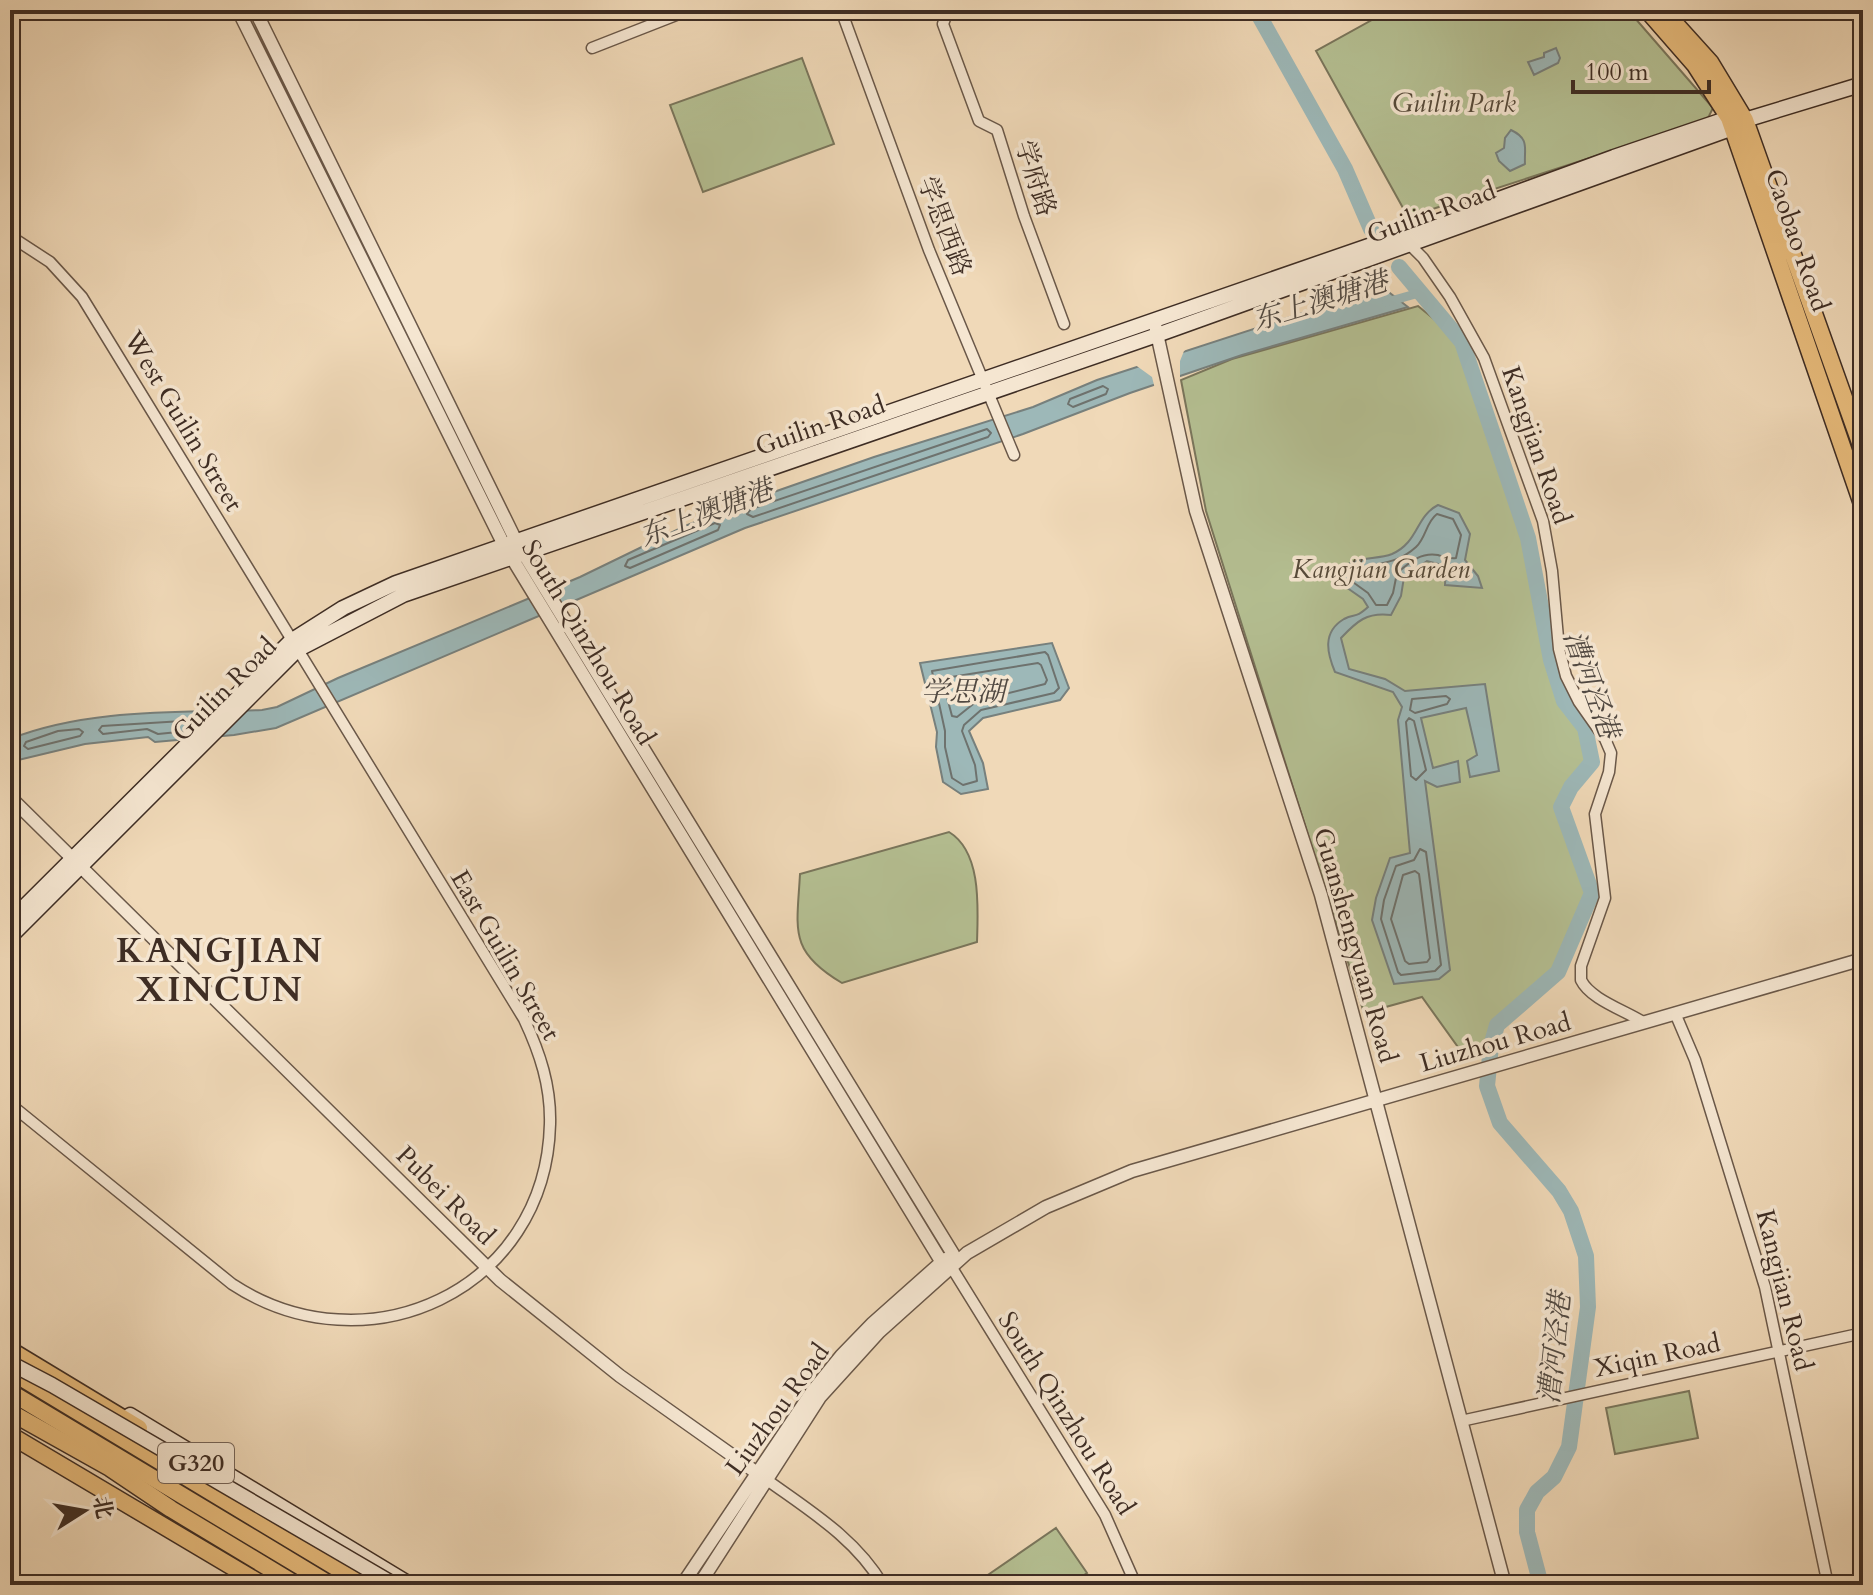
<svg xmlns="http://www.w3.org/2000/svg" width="1873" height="1595" font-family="Cardo,'Noto Serif SC',serif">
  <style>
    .green { fill: #b5c093; stroke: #7a765c; stroke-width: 2 }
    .water { fill: #9db8b8; stroke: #77807d; stroke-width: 2 }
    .pier { fill: #f0d9b8 }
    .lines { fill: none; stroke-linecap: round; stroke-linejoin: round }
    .shore { stroke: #6e726e; stroke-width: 2 }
    .canal { stroke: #9db8b8; stroke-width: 9 }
    .river { stroke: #9db8b8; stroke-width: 16 }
    .minor-casing { stroke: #6a5849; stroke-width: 13 }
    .tertiary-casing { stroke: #6a5849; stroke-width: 15 }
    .secondary-casing { stroke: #3e2d24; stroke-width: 17 }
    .primary-casing { stroke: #3e2d24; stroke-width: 19 }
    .trunk-casing { stroke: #3e2d24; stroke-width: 19 }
    .minor { stroke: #f5e6d1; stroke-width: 10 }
    .tertiary { stroke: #f5e6d1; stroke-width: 12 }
    .secondary { stroke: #f5e6d1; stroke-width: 14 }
    .primary { stroke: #e8bc7c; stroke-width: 16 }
    .trunk { stroke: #e8bc7c; stroke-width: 16 }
    .secondary-bridge-casing { stroke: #3e2d24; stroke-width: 17; stroke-linecap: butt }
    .secondary-bridge { stroke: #f5e6d1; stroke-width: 14 }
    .labels { text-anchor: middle; stroke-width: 7; stroke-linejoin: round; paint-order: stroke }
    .shield { fill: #f5e6d1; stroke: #756458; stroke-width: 2 }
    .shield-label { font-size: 24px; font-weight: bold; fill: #3e2d24 }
    .park-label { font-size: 26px; font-style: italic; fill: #564a3a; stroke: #f5e6d1 }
    .street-label { font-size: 26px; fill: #3e2d24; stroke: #f5e6d1 }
    .water-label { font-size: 28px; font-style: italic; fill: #514942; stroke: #f5e6d1 }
    .district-label { font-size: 34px; font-weight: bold; letter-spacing: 2px; fill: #3e2d24; stroke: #f5e6d1 }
  </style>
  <rect width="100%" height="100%" fill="#f0d9b8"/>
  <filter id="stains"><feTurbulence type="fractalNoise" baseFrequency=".0025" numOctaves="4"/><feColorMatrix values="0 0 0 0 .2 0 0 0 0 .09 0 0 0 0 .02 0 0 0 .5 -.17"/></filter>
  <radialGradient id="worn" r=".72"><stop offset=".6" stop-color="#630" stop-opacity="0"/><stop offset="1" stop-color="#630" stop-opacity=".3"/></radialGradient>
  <path class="green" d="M1390,10H1628L1713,108L1707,120L1408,217L1316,51Z
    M802,58L834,144L703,192L670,105Z
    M1418,306L1462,342L1528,538L1551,660L1564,701L1585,728L1592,762L1571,787L1561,808L1592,893L1558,972L1497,1025L1491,1046L1463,1054L1422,997L1364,1013L1206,511L1181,380L1232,359Z
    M949,832C982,852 978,908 977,942L842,983C788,951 797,930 800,874Z
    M1689,1391L1698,1438L1615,1454L1606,1408Z
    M1056,1528L1087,1573L1070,1585H986L982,1579Z"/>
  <path class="water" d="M1556,48L1560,58L1558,63L1534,75L1528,62L1544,57V53Z
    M1511,130C1530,139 1524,148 1525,164L1510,171L1499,161L1496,153L1504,148L1505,138Z
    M1377,283L1408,307L1242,355L1130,393L1023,434L745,528L276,728L234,735L155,742L148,737L85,744L10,762V739C89,708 178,713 262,710L277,707L338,678L580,577L685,526L748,501L874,457L1033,407L1097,380L1312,310L1366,297L1375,292Z
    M1438,505L1459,513L1470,534L1465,560L1478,576L1482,588L1445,585L1446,566L1427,561L1404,577L1401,596L1391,615C1367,612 1357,621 1341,638L1349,669L1385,679L1405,691L1485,684L1499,771L1470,777L1467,761L1477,755L1466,708L1421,718L1433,768L1458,761L1460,782L1437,787L1425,781L1450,970L1439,979L1394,984L1372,920L1376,898L1390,858L1410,853L1398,720L1402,707L1393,692L1335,672C1327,653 1322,632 1344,619C1355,613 1355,619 1368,607L1363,599L1343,585L1340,572C1352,554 1375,561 1392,554C1419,542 1415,517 1438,505Z
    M1052,643L1069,688L1060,700L983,718L969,731L983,763L988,789L961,794L943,782L936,747L937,732L920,663Z"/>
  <path class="pier" d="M1193,344L1184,351L1180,361V381L1155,389L1152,377L1134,364Z"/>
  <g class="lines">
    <path class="shore" d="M1103,386L1108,389L1106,394L1073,407L1068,404L1070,399Z
      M987,429L991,433L988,437L753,517L747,514L751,509Z
      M1437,514L1453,519L1461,535L1456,558C1450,559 1445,557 1438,555C1421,552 1410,562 1397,573L1393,593L1387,605H1376L1368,593L1350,580V573C1374,561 1394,567 1416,547C1426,538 1426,522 1437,514Z
      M715,523L720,525L718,530L630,568L625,566L628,560Z
      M1045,652L1048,655L1059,688L1054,693L981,710L964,725L962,731L975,765L977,781L963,785L952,778L945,747V731L932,671Z
      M1038,663L1041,665L1047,680L1045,684L977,701L957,717L952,716L943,682L945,678Z
      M1446,696L1450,699L1447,704L1415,713L1410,710L1412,699Z
      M1409,718L1414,721L1426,770L1416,780L1411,776L1406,722Z
      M79,729L83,732L80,736L28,749L24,746L26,742L58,731Z
      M188,731L158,734L147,729L103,734L99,730L102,726L199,720
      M1420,849L1426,852L1441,965L1435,971L1401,975L1398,972L1381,919L1384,900L1396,866L1414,860Z
      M1415,871L1419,874L1430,958L1427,962L1409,964L1405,961L1391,919L1403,875Z"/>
    <path class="canal" d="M1387,302L1419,293"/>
    <path class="river" d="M1256,10L1345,169L1371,229
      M1399,267L1462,342L1528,538L1551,660L1564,701L1585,728L1592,762L1571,787L1561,807L1592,893L1558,972L1497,1025L1491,1046L1487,1086L1500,1123L1559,1191L1571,1211L1586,1256L1588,1307L1569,1447L1554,1477L1537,1492L1527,1510V1532L1541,1585"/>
    <defs>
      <path id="minor" d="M841,10L929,250L1014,455
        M948,10L943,24L979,121L997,130L1024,216L1064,324
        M592,48L689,10
        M10,236L50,262L82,297L524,1019C540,1053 551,1086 550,1124C546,1291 366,1372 232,1284L10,1104
        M1406,241L1423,258L1450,297L1484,358L1543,521L1552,571L1559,649L1566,676L1579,702L1605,739L1611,753L1609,772L1595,814L1605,898L1581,966V980C1590,999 1624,1010 1643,1022
        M1675,1013L1695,1060L1765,1287L1828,1585
        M952,1268L1105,1515L1136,1585
        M1461,1421L1863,1333
        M767,1480C810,1511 855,1538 883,1585"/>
      <path id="tertiary" d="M238,10L504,545L941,1261L952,1268
        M255,10L516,541L953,1254L952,1268
        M1154,320L1196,511L1321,895L1505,1585
        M10,797L500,1280L620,1376L767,1480
        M682,1585L811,1393L841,1356L873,1323L945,1259
        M699,1585L820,1397L879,1332L967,1253L1046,1207L1132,1171L1863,959"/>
      <path id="secondary" d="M10,921L291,641L343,608L396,583L1403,234L1614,157L1729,118L1740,120
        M10,937L297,650L403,595L1157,335L1733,128L1745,120L1863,84
        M130,1415L411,1585"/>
      <path id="primary" d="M1647,10L1695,65L1729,118L1863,507
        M1663,10L1710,62L1745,120L1863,451
        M10,1350L139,1428
        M10,1412L110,1468L171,1509L297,1585
        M10,1435L263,1585
        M354,1564L376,1585"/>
      <path id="trunk" d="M10,1371L365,1585
        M10,1392L331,1585"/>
    </defs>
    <use href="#minor" class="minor-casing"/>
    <use href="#tertiary" class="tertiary-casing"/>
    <use href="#secondary" class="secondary-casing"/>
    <use href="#primary" class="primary-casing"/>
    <use href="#trunk" class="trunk-casing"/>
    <use href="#minor" class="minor"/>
    <use href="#tertiary" class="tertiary"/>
    <use href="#secondary" class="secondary"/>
    <use href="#primary" class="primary"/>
    <use href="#trunk" class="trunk"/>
    <defs>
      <path id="secondary-bridge" d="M10,1363L52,1385L395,1585"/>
    </defs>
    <use href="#secondary-bridge" class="secondary-bridge-casing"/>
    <use href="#secondary-bridge" class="secondary-bridge"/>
  </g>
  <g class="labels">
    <rect class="shield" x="158" y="1443" width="76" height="40" rx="6"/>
    <g class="shield-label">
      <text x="196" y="1471">G320</text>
    </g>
    <g class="park-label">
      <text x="1454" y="112">Guilin Park</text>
      <text x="1381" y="578">Kangjian Garden</text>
    </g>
    <g class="street-label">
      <text transform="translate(1036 178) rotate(72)" y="9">学府路</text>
      <text transform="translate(1431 212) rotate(-20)" y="9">Guilin Road</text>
      <text transform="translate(945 226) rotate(69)" y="9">学思西路</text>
      <text transform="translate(1798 240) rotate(71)" y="9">Caobao Road</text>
      <text transform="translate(184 421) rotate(59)" y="9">West Guilin Street</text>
      <text transform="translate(820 425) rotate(-19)" y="9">Guilin Road</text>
      <text transform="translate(1537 445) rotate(71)" y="9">Kangjian Road</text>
      <text transform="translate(589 642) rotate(59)" y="9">South Qinzhou Road</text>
      <text transform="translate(224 689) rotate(-45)" y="9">Guilin Road</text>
      <text transform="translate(1356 945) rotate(74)" y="9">Guanshengyuan Road</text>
      <text transform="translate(506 955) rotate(60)" y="9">East Guilin Street</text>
      <text transform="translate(1495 1042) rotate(-16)" y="9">Liuzhou Road</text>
      <text transform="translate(446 1195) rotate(45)" y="9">Pubei Road</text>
      <text transform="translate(1785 1290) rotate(76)" y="9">Kangjian Road</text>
      <text transform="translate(1657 1355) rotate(-12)" y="9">Xiqin Road</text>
      <text transform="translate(777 1409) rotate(-54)" y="9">Liuzhou Road</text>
      <text transform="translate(1067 1413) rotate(58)" y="9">South Qinzhou Road</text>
    </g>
    <g class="water-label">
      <text transform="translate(1320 300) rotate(-17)" y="10">东上澳塘港</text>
      <text transform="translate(706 512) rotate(-21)" y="10">东上澳塘港</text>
      <text transform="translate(1592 684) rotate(70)" y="10">漕河泾港</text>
      <text x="963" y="701">学思湖</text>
      <text transform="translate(1554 1348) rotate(-84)" y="10">漕河泾港</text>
    </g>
    <g class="district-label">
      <text x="220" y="962">KANGJIAN<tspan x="220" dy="39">XINCUN</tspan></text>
    </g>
  </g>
  <rect width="1873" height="1595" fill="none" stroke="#f0d9b8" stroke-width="40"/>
  <rect x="12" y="12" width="1849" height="1571" fill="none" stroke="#3e2d24" stroke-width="4"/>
  <rect x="20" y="20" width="1833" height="1555" fill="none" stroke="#3e2d24" stroke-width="2"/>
  <g transform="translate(84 1511) rotate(79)" stroke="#f5e6d1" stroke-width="6" paint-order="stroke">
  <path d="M0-6L14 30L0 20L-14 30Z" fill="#3e2d24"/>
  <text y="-12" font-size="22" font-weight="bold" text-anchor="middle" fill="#3e2d24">北</text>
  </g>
  <path d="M1573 80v12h136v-12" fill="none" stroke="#3e2d24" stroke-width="4"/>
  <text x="1585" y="80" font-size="24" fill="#3e2d24" stroke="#f5e6d1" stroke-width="6" paint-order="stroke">100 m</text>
  <rect width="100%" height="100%" filter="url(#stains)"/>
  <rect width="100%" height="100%" fill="url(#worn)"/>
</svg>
